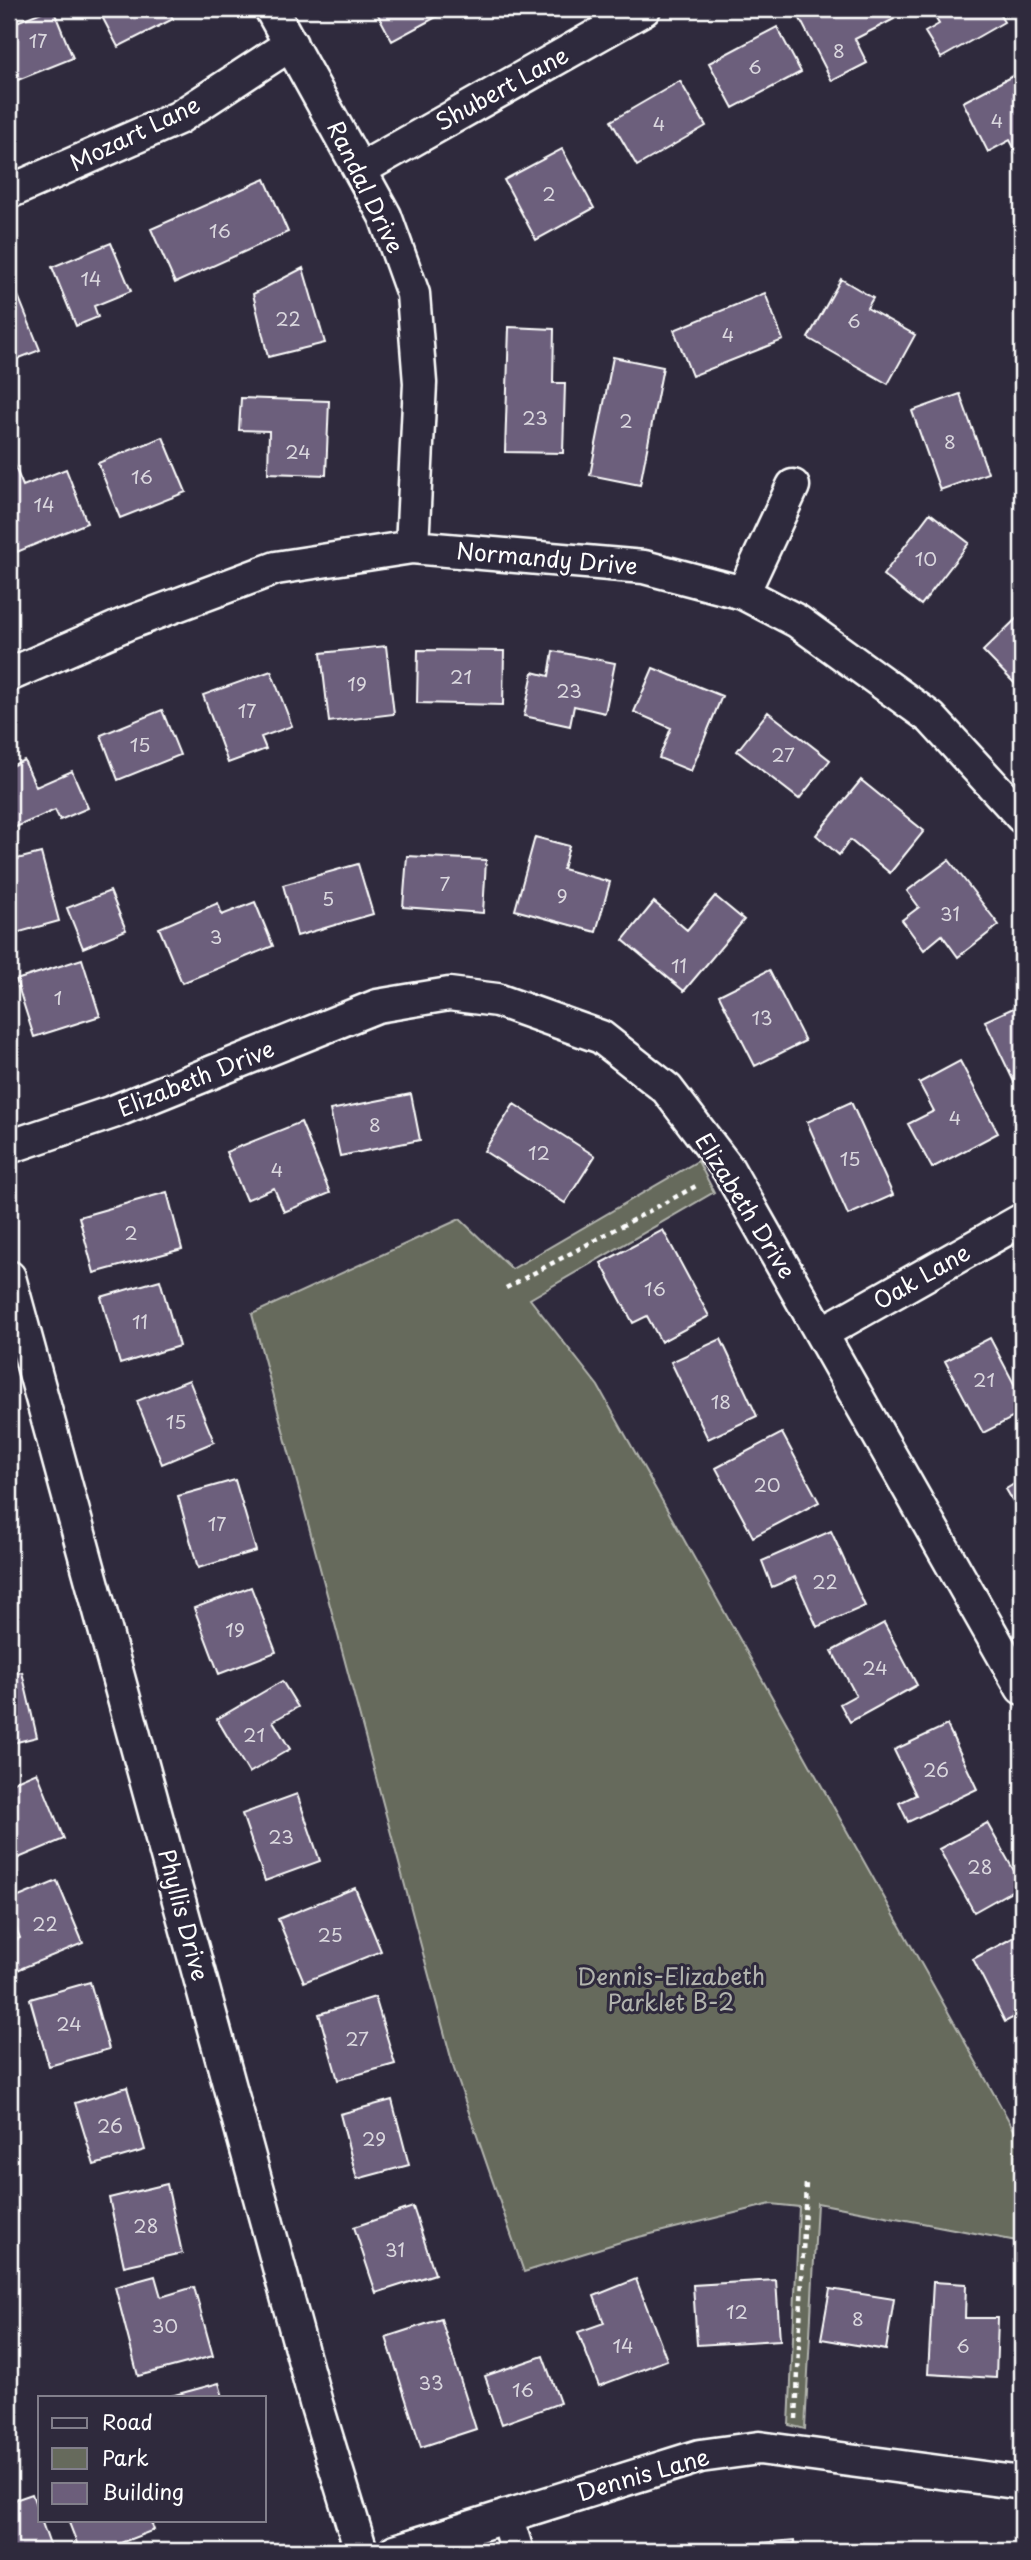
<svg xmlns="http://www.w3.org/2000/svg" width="1031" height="2560" font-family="'Playpen Sans',sans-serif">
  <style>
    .green { fill: #666a5c; stroke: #b2b4ae; stroke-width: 2 }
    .building { fill: #6c5e7b; stroke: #fff; stroke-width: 2 }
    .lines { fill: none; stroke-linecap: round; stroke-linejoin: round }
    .minor-casing { stroke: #fff; stroke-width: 37 }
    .path { stroke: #fff; stroke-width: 4.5; stroke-dasharray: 5 5; stroke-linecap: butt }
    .minor { stroke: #2f2a3d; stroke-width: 32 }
    .labels { text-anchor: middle; stroke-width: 6; stroke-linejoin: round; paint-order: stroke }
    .number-label { font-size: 19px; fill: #dad7de }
    .street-label { font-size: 23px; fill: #fff; stroke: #2f2a3d }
    .park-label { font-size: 23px; fill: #b2b4ae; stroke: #2f2a3d }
  </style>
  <rect width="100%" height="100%" fill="#2f2a3d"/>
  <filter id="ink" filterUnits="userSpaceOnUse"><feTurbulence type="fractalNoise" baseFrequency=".0143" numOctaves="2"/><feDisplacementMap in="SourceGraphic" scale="14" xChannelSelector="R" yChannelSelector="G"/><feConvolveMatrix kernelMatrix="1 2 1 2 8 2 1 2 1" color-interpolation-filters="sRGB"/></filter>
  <g filter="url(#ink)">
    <path class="green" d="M698,1161L714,1192L530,1299L598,1386L1022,2144V2242L817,2203L805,2429L789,2425L799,2207L771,2204L627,2240L524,2272L454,2069L252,1314L460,1219L512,1269Z"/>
    <path class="building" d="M49,9H53L73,58L13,82L9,71V25Z
      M98,9H168L173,19L118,47Z
      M375,9H451L392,41Z
      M804,9H888L894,19L855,39L867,63L832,81L797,13Z
      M930,9H996L1004,22L941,58L925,32L939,24Z
      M777,27L801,72L733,108L709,63Z
      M1022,71V160L1021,161L1010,140L988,152L963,102Z
      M680,81L706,126L637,166L611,121Z
      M562,149L594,208L536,240L504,180Z
      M265,179L288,232L175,283L151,229Z
      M111,243L131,291L94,306L98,317L76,326L52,267Z
      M303,268L325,343L268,357L253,294Z
      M841,279L873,298L867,308L915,335L888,384L808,338Z
      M17,293L40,350L9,362V297Z
      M765,293L783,340L692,376L674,330Z
      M509,327L554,329L553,383H565L563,453L505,452Z
      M613,357L663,367L640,485L590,475Z
      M960,394L988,473L940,490L912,411Z
      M241,398L329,401L326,475L268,473L269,431L239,430Z
      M163,437L186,492L120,518L98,463Z
      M13,462L23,486L66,469L87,523L17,552L9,532V464Z
      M930,513L969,543L921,605L883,575Z
      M1019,616L1022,617V691L983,651Z
      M386,646L394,714L329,722L321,653Z
      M418,650L504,651L503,705L417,703Z
      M553,651L615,663L605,713L574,706L570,726L524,716L533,672L549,676Z
      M653,668L722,696L691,771L659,758L671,728L634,712Z
      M271,671L292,726L261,737L266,749L228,763L203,695Z
      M162,710L180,755L118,780L101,735Z
      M768,712L830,760L799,799L737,751Z
      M24,760L36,787L72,771L88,808L60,820L55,810L9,830V767Z
      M861,780L924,831L890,873L850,840L839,855L816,835Z
      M535,837L569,846L563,869L610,882L596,932L515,910Z
      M41,853L59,921L9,935V861Z
      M407,856L486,860L483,913L403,907Z
      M949,860L999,925L958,957L942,935L924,950L902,920L919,907L907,891Z
      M358,864L373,914L297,936L283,885Z
      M110,891L126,930L83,948L67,908Z
      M715,896L744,920L684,991L623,940L654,902L687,930Z
      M255,902L273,946L182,983L159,928L218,903L222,915Z
      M82,959L100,1016L34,1037L16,980Z
      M769,970L805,1041L755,1066L719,995Z
      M1022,1004V1078L1014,1082L985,1021Z
      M960,1061L998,1133L932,1168L908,1124L934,1111L919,1083Z
      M411,1094L420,1140L340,1156L330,1110Z
      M851,1102L893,1195L848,1215L807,1122Z
      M514,1104L595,1156L565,1203L484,1151Z
      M301,1122L330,1193L284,1212L274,1188L246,1200L226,1152Z
      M167,1192L182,1249L94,1273L79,1217Z
      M663,1230L709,1316L661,1342L647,1316L633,1323L601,1263Z
      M160,1280L179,1346L120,1364L101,1297Z
      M990,1338L1022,1399V1413L983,1433L945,1361Z
      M721,1339L757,1416L708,1439L671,1362Z
      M189,1380L214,1442L162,1464L137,1401Z
      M782,1433L819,1502L753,1537L716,1468Z
      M1022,1479V1517L1006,1489Z
      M235,1480L256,1551L198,1568L178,1496Z
      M831,1531L865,1606L817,1627L795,1577L772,1587L762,1561Z
      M251,1587L276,1652L219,1674L194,1608Z
      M884,1623L917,1685L850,1722L840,1704L856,1695L832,1651Z
      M22,1672L37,1737L9,1744V1675Z
      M282,1681L298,1707L273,1721L290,1749L249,1773L217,1719Z
      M947,1725L977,1789L908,1822L899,1803L916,1795L894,1750Z
      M37,1772L64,1839L9,1862V1784Z
      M297,1794L320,1861L265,1881L242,1814Z
      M987,1823L1022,1885L974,1912L939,1849Z
      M57,1881L83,1943L15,1971L9,1955V1943L20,1938L9,1909V1901Z
      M355,1888L381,1951L304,1982L278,1919Z
      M1022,1933V2013L1005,2022L973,1959Z
      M90,1982L109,2049L49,2066L30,1999Z
      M375,1997L395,2064L338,2080L319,2014Z
      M127,2087L145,2150L94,2165L75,2103Z
      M392,2100L409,2165L357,2179L340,2114Z
      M167,2184L182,2253L124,2266L109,2198Z
      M413,2207L435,2274L376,2293L354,2227Z
      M155,2276L161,2297L194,2287L213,2356L138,2376L115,2287Z
      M636,2279L667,2360L599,2386L578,2332L604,2323L594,2296Z
      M776,2280L780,2340L697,2345L693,2285Z
      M933,2282L966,2284L965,2318H998L996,2378L928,2374Z
      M830,2289L894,2299L886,2350L821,2339Z
      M441,2319L476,2429L421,2447L386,2337Z
      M543,2356L560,2403L502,2424L485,2376Z
      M219,2383L223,2397H167Z
      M9,2392L16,2418L9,2420Z
      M32,2494L52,2551H9V2502Z
      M68,2520H150L154,2530L100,2551H80Z
      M794,2540L795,2551H729V2546Z"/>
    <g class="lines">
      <defs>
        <path id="minor" d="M271,9L385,216L413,294L420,383L412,547
          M361,169L644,9
          M9,192L178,118L291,44
          M743,593L793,486
          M9,675L126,624L276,568L412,547L644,567L743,593L797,621L931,718L1022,817
          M9,1147L113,1112L377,1006L449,994L497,1000L601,1037L667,1089L728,1169L1022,1688
          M9,1277L316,2403L361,2551
          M822,1333L1022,1220
          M506,2516L517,2551
          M395,2551L700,2456L759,2448L1022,2483"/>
      </defs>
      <use href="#minor" class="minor-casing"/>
      <path class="path" d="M506,1288L696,1186
        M796,2419L806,2182"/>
      <use href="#minor" class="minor"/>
    </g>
  </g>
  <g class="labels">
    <g class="number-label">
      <text x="38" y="48">17</text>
      <text x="839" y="58">8</text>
      <text x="755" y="74">6</text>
      <text x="997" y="128">4</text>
      <text x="659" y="131">4</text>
      <text x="549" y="201">2</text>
      <text x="220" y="238">16</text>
      <text x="91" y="286">14</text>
      <text x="288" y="326">22</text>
      <text x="854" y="328">6</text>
      <text x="728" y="342">4</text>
      <text x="535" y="425">23</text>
      <text x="626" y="428">2</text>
      <text x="950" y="449">8</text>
      <text x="298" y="459">24</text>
      <text x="142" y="484">16</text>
      <text x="44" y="512">14</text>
      <text x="926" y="566">10</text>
      <text x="461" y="684">21</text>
      <text x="357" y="691">19</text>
      <text x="569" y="698">23</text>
      <text x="247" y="718">17</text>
      <text x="140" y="752">15</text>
      <text x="783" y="762">27</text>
      <text x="445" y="891">7</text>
      <text x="562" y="903">9</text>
      <text x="328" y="906">5</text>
      <text x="950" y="921">31</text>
      <text x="216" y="944">3</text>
      <text x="679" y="973">11</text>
      <text x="58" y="1005">1</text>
      <text x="762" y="1025">13</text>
      <text x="955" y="1125">4</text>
      <text x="375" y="1132">8</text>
      <text x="539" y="1160">12</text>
      <text x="850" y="1166">15</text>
      <text x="277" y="1177">4</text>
      <text x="131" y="1240">2</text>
      <text x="655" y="1296">16</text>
      <text x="140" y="1329">11</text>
      <text x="984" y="1387">21</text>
      <text x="721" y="1409">18</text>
      <text x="176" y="1429">15</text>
      <text x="767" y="1492">20</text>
      <text x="217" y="1531">17</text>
      <text x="825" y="1589">22</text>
      <text x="235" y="1637">19</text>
      <text x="875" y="1675">24</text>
      <text x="254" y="1742">21</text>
      <text x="936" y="1777">26</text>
      <text x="281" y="1844">23</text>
      <text x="980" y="1874">28</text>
      <text x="45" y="1931">22</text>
      <text x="330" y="1942">25</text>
      <text x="69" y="2031">24</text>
      <text x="357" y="2046">27</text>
      <text x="110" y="2133">26</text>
      <text x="374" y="2146">29</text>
      <text x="146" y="2233">28</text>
      <text x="395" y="2257">31</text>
      <text x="737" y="2319">12</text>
      <text x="858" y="2326">8</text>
      <text x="165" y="2333">30</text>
      <text x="623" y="2353">14</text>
      <text x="963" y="2353">6</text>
      <text x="431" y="2390">33</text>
      <text x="523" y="2397">16</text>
    </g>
    <g class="street-label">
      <text transform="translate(502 89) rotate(-29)" y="8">Shubert Lane</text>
      <text transform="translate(135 134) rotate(-26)" y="8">Mozart Lane</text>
      <text transform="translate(365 187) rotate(64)" y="8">Randal Drive</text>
      <text transform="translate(547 559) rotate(5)" y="8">Normandy Drive</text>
      <text transform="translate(196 1079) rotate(-22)" y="8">Elizabeth Drive</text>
      <text transform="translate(745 1206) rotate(58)" y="8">Elizabeth Drive</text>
      <text transform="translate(922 1277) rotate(-30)" y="8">Oak Lane</text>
      <text transform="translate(183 1915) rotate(75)" y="8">Phyllis Drive</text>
      <text transform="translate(643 2475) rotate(-16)" y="8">Dennis Lane</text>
    </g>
    <g class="park-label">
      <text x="671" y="1985">Dennis-Elizabeth<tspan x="671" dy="26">Parklet B-2</tspan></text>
    </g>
  </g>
  <rect width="1031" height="2560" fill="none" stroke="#2f2a3d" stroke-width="35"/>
  <rect x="18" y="18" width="996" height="2525" fill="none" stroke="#fff" stroke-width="2.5" filter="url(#ink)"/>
  <rect x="38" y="2396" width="228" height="126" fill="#2f2a3d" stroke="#827f8b" stroke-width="2"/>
  <rect x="52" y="2418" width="35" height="10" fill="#2f2a3d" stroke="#827f8b" stroke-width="2"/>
  <text x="102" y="2430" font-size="21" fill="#ffffff">Road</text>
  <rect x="52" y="2448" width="35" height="21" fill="#666a5c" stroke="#827f8b" stroke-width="2"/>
  <text x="102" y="2466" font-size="21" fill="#ffffff">Park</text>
  <rect x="52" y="2483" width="35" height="21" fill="#6c5e7b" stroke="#827f8b" stroke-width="2"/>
  <text x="102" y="2500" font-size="21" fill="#ffffff">Building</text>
</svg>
